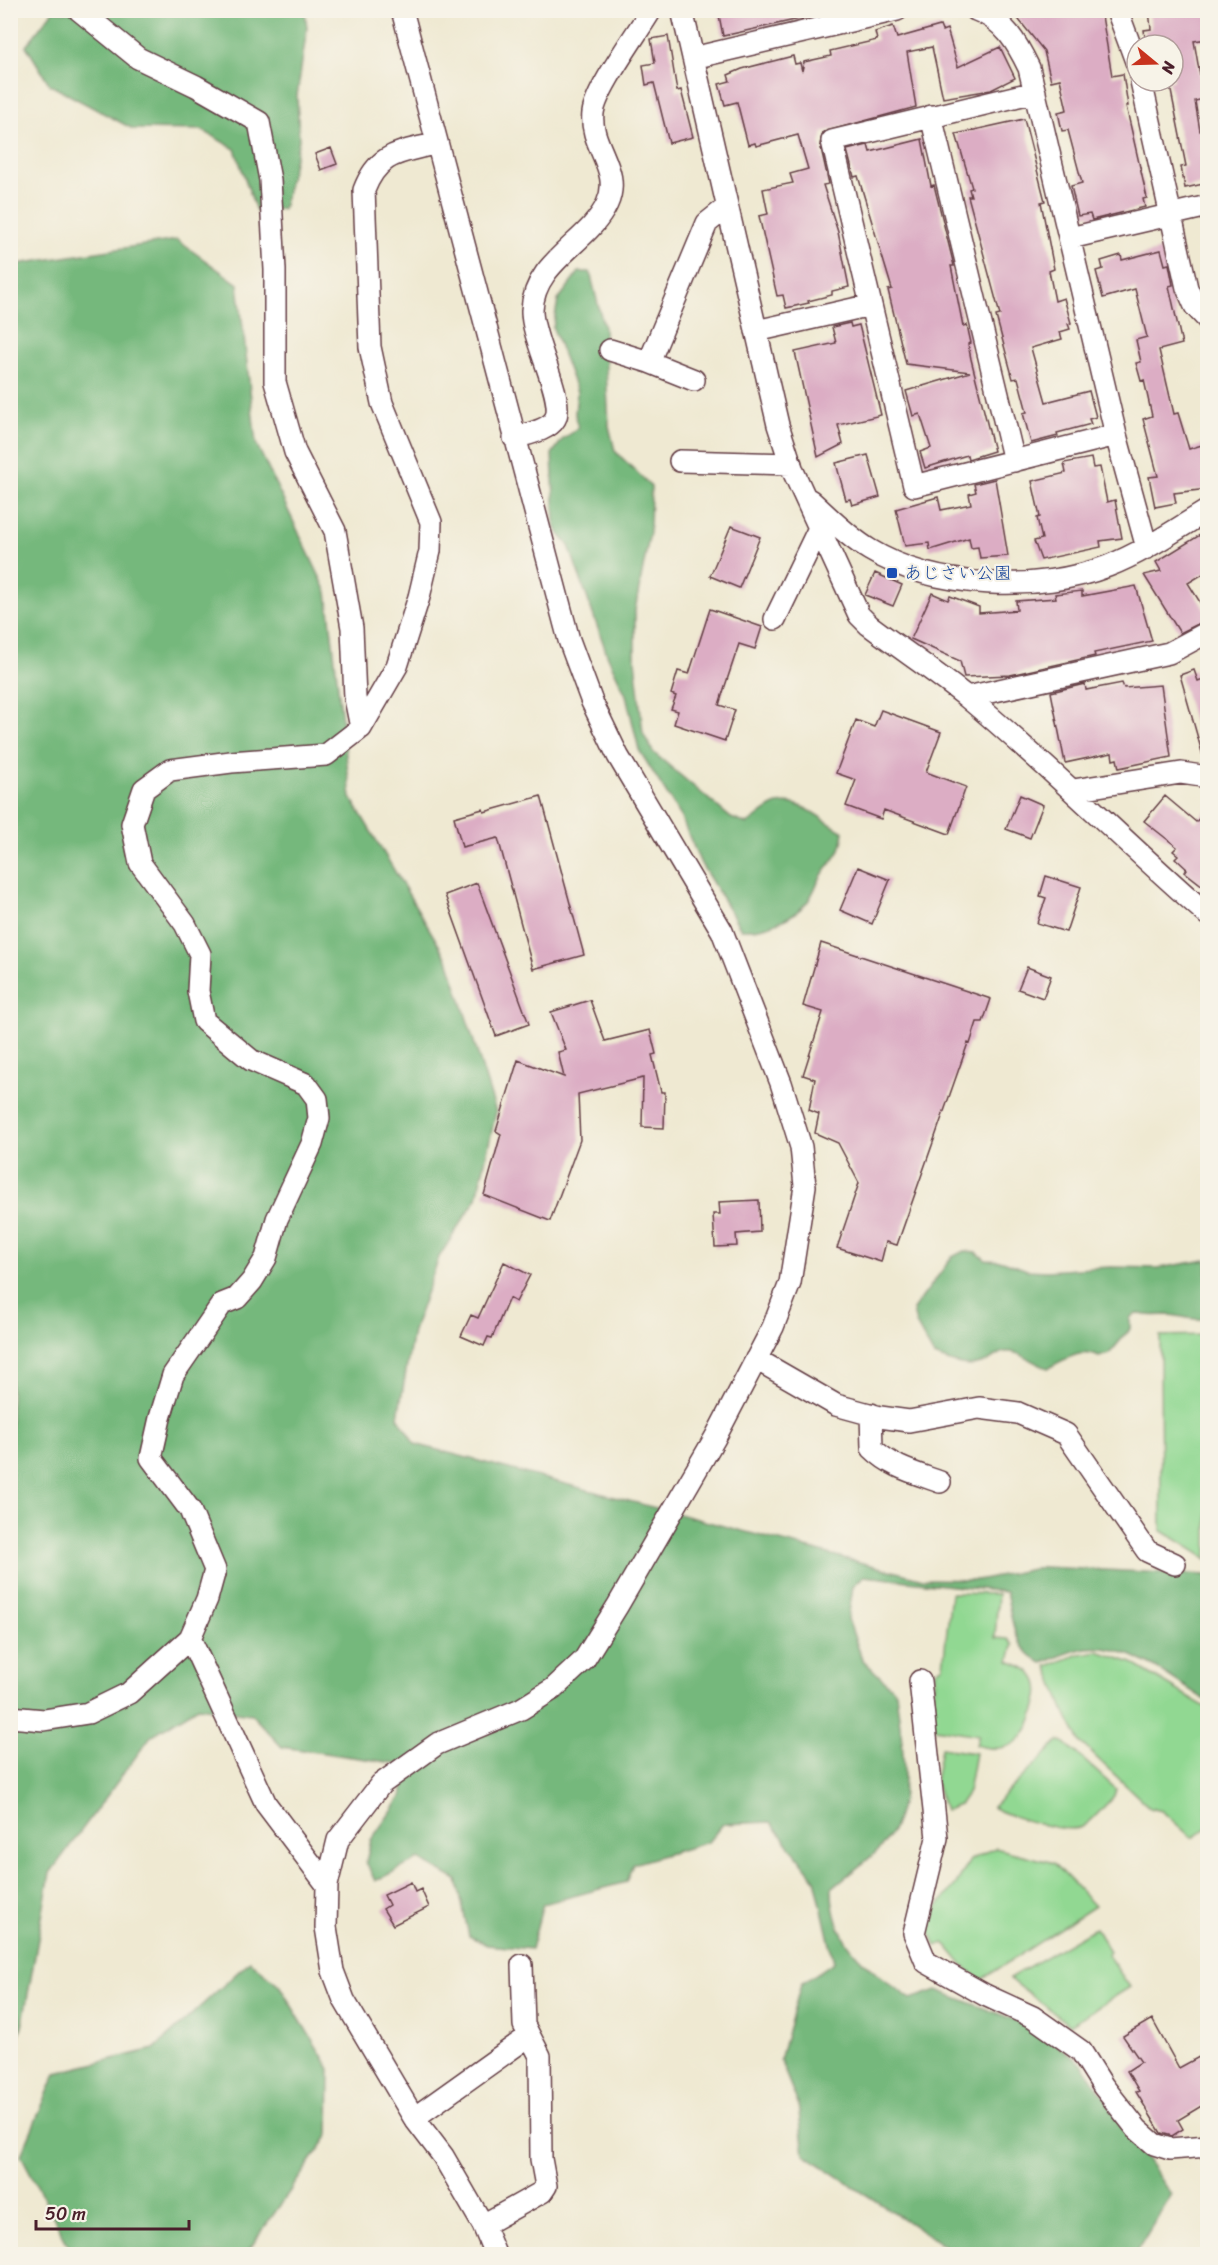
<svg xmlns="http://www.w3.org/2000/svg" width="1218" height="2265" font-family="Sriracha,'Klee One',sans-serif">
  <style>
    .green { fill: #91d892; stroke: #6e7c5e; stroke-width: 1.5 }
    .forest { fill: #74b87c; stroke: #5f6c54; stroke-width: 1.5 }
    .building { fill: #dcadc4 }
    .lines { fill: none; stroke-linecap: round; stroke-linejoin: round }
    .minor-casing { stroke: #633d44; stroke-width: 24 }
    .minor { stroke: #fff; stroke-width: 21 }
    .transit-dot { fill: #1a4fb4; stroke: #f7f3e8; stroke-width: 2 }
    .labels { text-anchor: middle; stroke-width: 4.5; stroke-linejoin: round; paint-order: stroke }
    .transit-label { font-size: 18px; fill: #164399; stroke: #f7f3e8; text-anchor: start }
  </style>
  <rect width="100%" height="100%" fill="#f7f3e8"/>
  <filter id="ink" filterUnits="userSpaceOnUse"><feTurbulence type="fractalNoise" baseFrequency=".0167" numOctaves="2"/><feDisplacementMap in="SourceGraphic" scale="12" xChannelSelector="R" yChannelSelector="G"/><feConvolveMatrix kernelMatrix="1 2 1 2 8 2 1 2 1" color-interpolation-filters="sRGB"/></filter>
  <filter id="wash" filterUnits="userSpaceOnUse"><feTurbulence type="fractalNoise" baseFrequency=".008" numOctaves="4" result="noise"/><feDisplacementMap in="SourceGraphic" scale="24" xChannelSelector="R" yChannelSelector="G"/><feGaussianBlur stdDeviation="1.35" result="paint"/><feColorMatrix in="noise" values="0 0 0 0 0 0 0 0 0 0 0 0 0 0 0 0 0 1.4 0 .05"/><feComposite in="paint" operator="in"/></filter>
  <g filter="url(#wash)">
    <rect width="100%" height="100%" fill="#efe9d2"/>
    <path class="green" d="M1207,1335H1208L1207,1559L1161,1530L1160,1336Z
      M951,1593L998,1594L995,1638L1008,1639L1013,1645L1009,1661C1017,1665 1028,1667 1033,1675C1041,1685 1039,1695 1036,1706C1028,1739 1011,1756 976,1745L979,1735L935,1728L931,1725L936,1671L943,1666Z
      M1098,1651L1132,1663L1207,1708V1828L1192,1838L1162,1811L1150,1808L1080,1742L1065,1712L1047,1666L1080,1654Z
      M1059,1741L1064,1742L1116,1789L1114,1796C1105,1805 1095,1819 1084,1826C1069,1836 1008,1816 992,1807Z
      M941,1748L975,1753L968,1792L959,1805L945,1810L935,1781Z
      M995,1848L1054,1863L1095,1906L981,1980L965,1968L944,1943L936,1946L929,1929L934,1911L956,1884L970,1860Z
      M1095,1928L1110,1951L1107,1954L1130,1987L1070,2025L1009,1978Z"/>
    <path class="forest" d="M83,10L305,11L307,28L297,96L299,140L283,209L256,211L235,149L202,130L133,129L50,85L26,46L53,11L77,13Z
      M177,240L238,284L256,443L327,592L351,798L449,962L496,1112L477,1198L439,1257L413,1331L398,1417L415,1444L923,1579L977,1580L1043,1567L1207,1575V1701C1174,1681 1129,1642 1086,1648C1072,1650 1056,1658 1042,1663C1012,1647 1013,1622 1006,1592L864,1576L853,1586L848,1619L862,1659L896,1692C901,1742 917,1802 882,1846C869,1861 847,1874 832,1888C831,1945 869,1969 911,1999L937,1990L1033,2027L1082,2064L1171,2195L1135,2254H957L804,2154L798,2104L780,2060L801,1984L834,1962L815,1879L771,1822L723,1824L708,1842L633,1864L626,1882L543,1904L531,1949L487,1945L469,1936L457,1880L419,1859L375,1881L366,1862L371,1840L402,1796L408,1765L282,1747L251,1714L198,1707L151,1736L50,1873L22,2027L11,2056V265Z
      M579,272H590L604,328L609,426L615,451L651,486L650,532L635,610V660L643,733L653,752L731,818L747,824C756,819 768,806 778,804C805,799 822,822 844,832C840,857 837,854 824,872C817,881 814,893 808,901C794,919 763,931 741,929L701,864L680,815L639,750L626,695L608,657L569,546L558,533L555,524L552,454L562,440L578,428L575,414L577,392L553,328L558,300Z
      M964,1251L976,1252L986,1260L1003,1261L1027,1270L1046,1271L1110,1267L1158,1268L1207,1260V1319C1193,1321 1183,1316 1169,1315C1157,1315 1148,1317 1136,1313L1130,1318V1329L1109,1354L1099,1357C1081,1347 1065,1360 1048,1368C1033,1364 1020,1350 1005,1352C997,1353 991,1360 984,1363C966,1370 951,1362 934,1356L916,1324L913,1310L952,1257Z
      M250,1961L279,1985L330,2069L329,2135L246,2254H70L69,2247L21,2155L56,2073L154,2049Z"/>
    <g id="blocks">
      <path class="building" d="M718,10H803L804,18L723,36Z
        M1011,10H1101L1112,76L1123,74L1128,106H1126L1147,198L1143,199L1145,207L1092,220L1090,214L1078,216L1071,186L1082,183L1068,130L1062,131L1058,112L1067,110L1060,79L1051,81L1044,51Z
        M1149,10H1208V39L1194,41L1204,99L1195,101L1200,131H1205L1208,143V183L1185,188L1181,167L1186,166L1169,81H1173V42L1146,45L1144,30L1151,29Z
        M893,26L897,38L940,26L942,31L947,29L958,67L1000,47L1015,78L991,90L943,98L932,47L907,52L916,107L823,132L820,144L829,184L823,185L838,232L849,287L832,291V295L808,301L809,303L786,308L783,295L777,296L759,216L768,214L763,189L793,183L790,174L808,169L798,135L756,146L755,143L748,145L737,102L725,105L719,84L730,81L728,75L742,69L793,56L795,64L800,63L802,71L804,62L831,56L830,51L877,40L875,32Z
        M668,36L677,91L681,90L693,137L669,143L654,83L646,85L643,65L655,63L651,39Z
        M1024,119L1045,201L1041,202L1054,269L1049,271L1055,301L1064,298L1071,323L1068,324L1070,329L1060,332L1062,339L1031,348L1046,402L1089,391L1096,417L1089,419L1091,424L1057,433L1058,436L1031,443L1023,413L1027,412L1018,378L1013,379L996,316L1000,315L968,196H971L969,189L972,188L956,134Z
        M922,139L931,186L934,185L954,266H951L963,326L967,325L971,343L968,344L971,359L994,451L968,459L967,455L925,468L920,452L931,448L920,414L913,416L906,391L970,372L906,364L888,290L892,289L858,176L854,177L847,150L868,145L870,152Z
        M331,148L337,164L321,170L315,154Z
        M1161,250L1165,265L1169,264L1173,285L1169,286L1182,344L1159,350L1174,414L1178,413L1189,449L1208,443V489L1174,493L1176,503L1155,507L1149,477L1158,476L1143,419L1152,416L1144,380L1141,381L1136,363L1141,362L1136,340L1147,337L1135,289L1103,298L1096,271L1103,269L1101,261L1121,255L1122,260Z
        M850,323L851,327L859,325L881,415L838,425L843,444L818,457L795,352L836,343L832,327Z
        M868,455L880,497L852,505L850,499L846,500L836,463Z
        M1091,458L1093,468L1100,467L1107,502L1115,500L1122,538L1100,541L1101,547L1041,560L1034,541L1042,539L1037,518L1040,517L1032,481L1066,473L1064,463Z
        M995,479L1008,556L980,558L978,547L971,548L969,538L930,550L929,543L905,546L896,509L938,497L941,510L971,504L969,494L976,492L974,484Z
        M731,526L760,537L739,588L710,576Z
        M1208,530V571L1188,583L1208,615V619L1180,633L1144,575L1161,571L1156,562Z
        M875,573L902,585L893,606L865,595Z
        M1136,586L1152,641L1094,653L1095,656L1010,675L964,677L960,661L911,639L932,593L948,600L950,596L979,607V613L1017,610L1016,601L1056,598L1055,594L1082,591V596Z
        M710,609L762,627L755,649L739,644L725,686L719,705L735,710L725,741L674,724L678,711L671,709L676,696L671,694L678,671L689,674Z
        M1194,670L1198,681L1208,677V756H1203L1180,675Z
        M1122,683L1124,688L1161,685L1171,757L1119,768L1117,759L1113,760L1112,753L1065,763L1051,692L1085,684L1086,690Z
        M881,710L941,732L926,772L966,787L949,834L884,810L881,819L846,806L856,780L836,773L856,720L874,727Z
        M1020,795L1043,805L1030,838L1006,829Z
        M541,796L584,955L533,969L498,838L462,847L454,817L483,809L484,812Z
        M1165,796L1196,822L1208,808V890L1185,872L1187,869L1175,858L1178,855L1173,851L1177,847L1144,821Z
        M858,867L890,880L872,924L840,910Z
        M1046,876L1081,887L1066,932L1037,923L1046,898L1040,896Z
        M477,883L529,1024L496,1036L445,895Z
        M821,943L991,999L983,1022H977L970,1044L968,1043L897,1245L886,1242L881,1262L837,1248L859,1183L838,1143L815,1133L819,1114L809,1110L815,1079L803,1075L823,1012L803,1006Z
        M1027,967L1051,976L1043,998L1018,989Z
        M590,1000L605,1041L650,1030L656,1054L652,1055L661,1092H665L664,1128L642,1127L643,1078L578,1094L580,1140L550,1221L484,1195L501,1134L496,1131L518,1060L564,1077L558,1052L566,1050L551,1012Z
        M759,1200L760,1232L736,1234L737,1246L715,1247L713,1214H720L719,1202Z
        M504,1262L530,1275L516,1302L509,1298L492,1338L488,1337L484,1346L461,1336L471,1315L478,1318Z
        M411,1882L415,1892L421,1889L429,1907L393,1925L383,1909L389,1905L384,1895Z
        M1152,2019L1179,2068L1208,2052V2102L1178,2120L1183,2129L1172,2136L1161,2133L1136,2092L1139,2091L1127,2071L1141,2062L1123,2036Z"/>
    </g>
  </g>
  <g filter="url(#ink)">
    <use href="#blocks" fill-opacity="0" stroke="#633d44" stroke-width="1.5"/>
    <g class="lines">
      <defs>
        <path id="minor" d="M79,10L138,58L196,86L259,122L270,180L275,270V382L295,452L335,531L352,628L355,698L361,728
          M402,10L569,640L592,702L618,756L722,931L781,1083L801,1147L805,1186L790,1283L773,1327L715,1438L618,1605L584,1660L553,1689L521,1709L437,1744L381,1784L338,1840L327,1885L326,1927L333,1971L344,2000L414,2118L443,2156L483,2225L495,2254
          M682,10L778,425L793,471L859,615L869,625C902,650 936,672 968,698C1051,767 1126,844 1208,915
          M976,10C1004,20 1017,43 1029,68L1116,435L1147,548
          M1117,10L1137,64
          M693,58L897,10
          M1141,81L1187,288L1195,306L1208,320
          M1035,92L832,141L914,486L1116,435
          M931,116L1014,461
          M1070,238L1208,206
          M756,331L871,305
          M610,350L649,362L707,223L727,207
          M649,362L694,380
          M514,438C526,434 548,431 555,419C566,399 531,339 532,310C534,261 589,243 607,204C623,170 589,146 593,113C596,89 637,34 651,10
          M680,461L791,464
          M810,500C829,517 848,537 870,550C934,589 1039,593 1108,566C1144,552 1175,530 1208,510
          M775,619L820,526
          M967,697L1169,653L1208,632
          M1073,790L1181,773L1208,777
          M756,1359L836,1405L880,1417L909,1421L979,1408L1018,1413L1066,1434L1147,1551L1175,1564
          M871,1414L872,1448C891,1467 915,1473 940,1482
          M190,1638L266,1804L327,1885
          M920,1681L937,1838L914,1933L926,1962L985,1995L1033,2017L1081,2051L1103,2086L1137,2129L1154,2144L1170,2149L1208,2146
          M10,1717L44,1720L88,1713L129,1693L190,1638L207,1599L215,1570L190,1510L151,1458L160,1418L173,1375L222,1304L237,1298L252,1281L266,1258L277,1219L312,1144L319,1118L317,1099L306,1084L251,1060L204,1021L198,991L200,954L185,924L140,863L132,824L144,789L170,770L231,762L326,755L361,728L397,666L419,597L430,551L431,522L382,403L370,347L364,190C379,151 401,153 437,143
          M414,2118L529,2036
          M483,2225L542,2192L546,2186L541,2159L540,2056L524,2025L522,1965"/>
      </defs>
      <use href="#minor" class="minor-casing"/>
      <use href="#minor" class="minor"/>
    </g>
  </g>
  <rect class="transit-dot" x="886" y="567" width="12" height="12" rx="3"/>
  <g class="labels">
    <g class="transit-label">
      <text x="904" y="579">あじさい公園</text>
    </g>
  </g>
  <rect width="1218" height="2265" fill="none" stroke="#f7f3e8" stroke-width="36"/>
  <g transform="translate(1155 63) rotate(109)"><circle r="28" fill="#f7f3e8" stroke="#b29e9c" stroke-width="1.5"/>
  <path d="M0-4.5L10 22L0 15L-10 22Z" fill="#c8321e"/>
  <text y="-9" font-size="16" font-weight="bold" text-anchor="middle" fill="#4a1f2b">N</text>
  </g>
  <path d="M36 2220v9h153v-9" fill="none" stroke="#4a1f2b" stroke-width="3"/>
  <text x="45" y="2220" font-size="18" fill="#4a1f2b" stroke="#f7f3e8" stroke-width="4.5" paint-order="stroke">50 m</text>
</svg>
